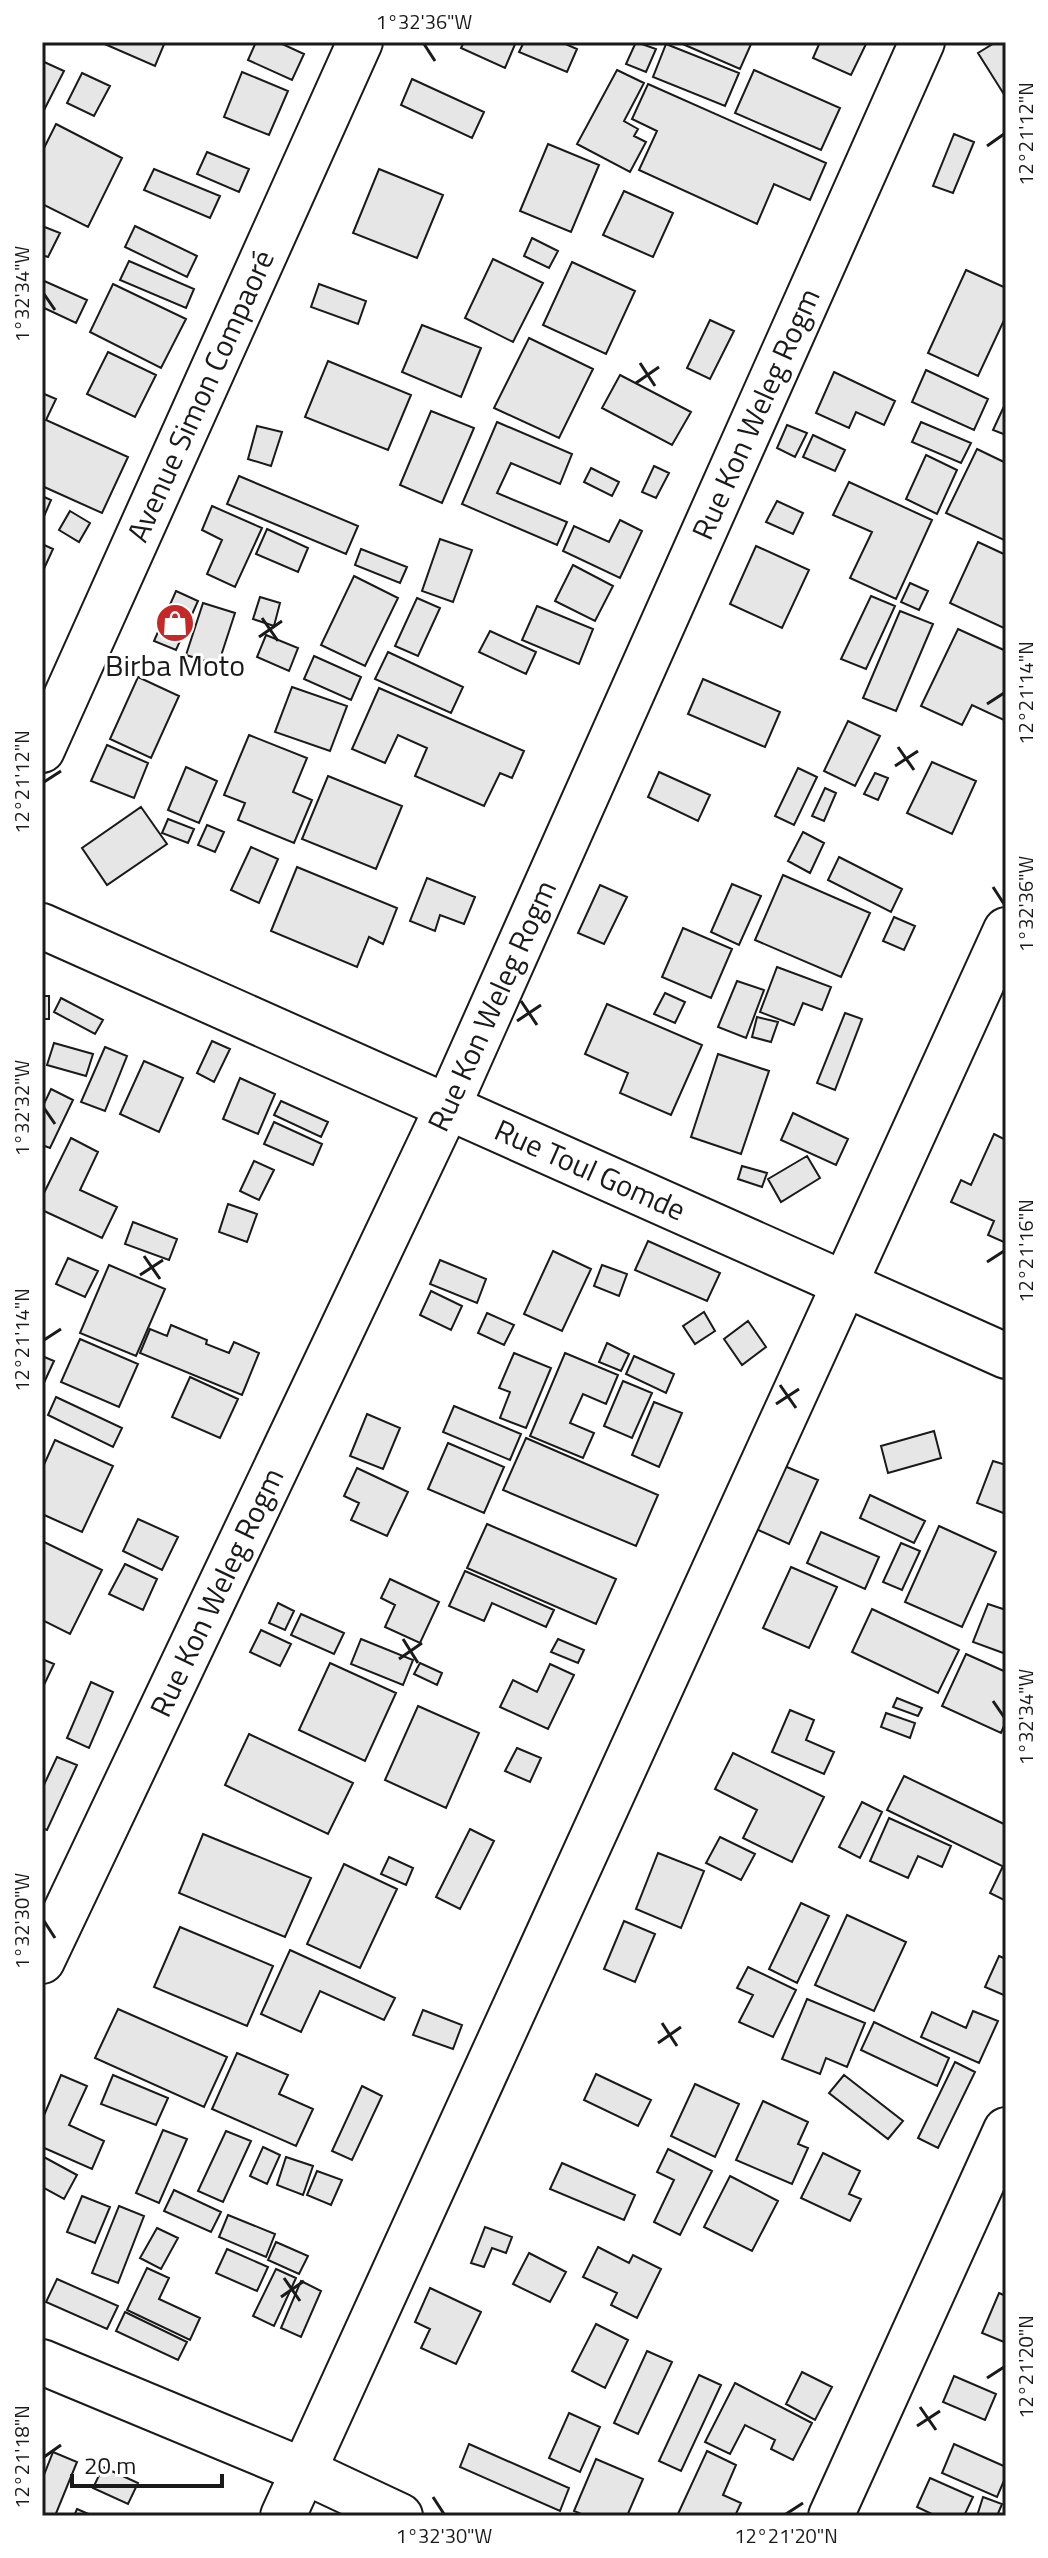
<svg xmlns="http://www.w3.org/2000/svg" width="1048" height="2558" font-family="'Titillium Web',sans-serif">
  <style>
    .building { fill: #e6e6e6; stroke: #1a1a1a; stroke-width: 2 }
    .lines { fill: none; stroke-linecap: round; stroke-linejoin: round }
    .minor-casing { stroke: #1a1a1a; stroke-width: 48 }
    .tertiary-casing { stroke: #1a1a1a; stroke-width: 48 }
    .minor { stroke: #fff; stroke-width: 44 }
    .tertiary { stroke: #fff; stroke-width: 44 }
    .ticks { fill: none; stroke: #1a1a1a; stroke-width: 3 }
    .labels { text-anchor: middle; stroke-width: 6; stroke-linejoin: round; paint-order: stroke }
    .street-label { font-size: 30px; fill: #1a1a1a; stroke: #fff }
    .poi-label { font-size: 30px; fill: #1a1a1a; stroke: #fff }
    .neatline { fill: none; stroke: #1a1a1a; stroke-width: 3 }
    .ticks-label { font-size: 20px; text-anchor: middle; fill: #1a1a1a }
  </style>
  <rect width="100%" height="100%" fill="#fff"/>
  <path class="building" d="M100,42H165L155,66Z
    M256,42H278L304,54L292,80L248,60Z
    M464,42H516L505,68L461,48Z
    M524,42H561L577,49L567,72L519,52Z
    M636,42L656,49L646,72L626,64Z
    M678,42H752L740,69Z
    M820,42H867L851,75L813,58Z
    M996,42H1006L1005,96L978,53Z
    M666,44L739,73L725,106L653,77Z
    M42,61L64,71L42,114Z
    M617,70L644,83L624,121L638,129L634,136L646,142L630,172L577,144Z
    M754,70L840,108L821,150L735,113Z
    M242,72L288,91L269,135L224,117Z
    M82,73L110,86L94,116L67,103Z
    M412,79L484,112L472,138L401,105Z
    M648,84L826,163L810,200L774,184L757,224L639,170L657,131L632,119Z
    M56,124L122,158L88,227L42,204V152Z
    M954,134L974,142L953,193L933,186Z
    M548,144L599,165L571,232L520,211Z
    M207,152L249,169L239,192L197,174Z
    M154,169L220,196L210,218L144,190Z
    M379,169L443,195L417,258L353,233Z
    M624,191L673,213L653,257L603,235Z
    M42,226L60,233L48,257L42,255Z
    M135,226L197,256L187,277L125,247Z
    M532,238L558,251L549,268L524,256Z
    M493,259L543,283L513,342L465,318Z
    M129,261L194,289L186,308L120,280Z
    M572,262L635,291L606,354L543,325Z
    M966,270L1006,288V316L978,376L928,353Z
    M42,280L87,300L76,323L42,307Z
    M113,284L186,319L161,368L90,332Z
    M319,284L366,301L358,324L311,307Z
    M710,320L734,331L710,379L687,368Z
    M422,325L481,348L461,397L402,372Z
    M529,338L593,369L559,438L494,408Z
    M108,352L156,375L135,417L87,394Z
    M328,361L411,395L388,450L305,417Z
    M926,370L988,399L974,430L912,402Z
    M834,372L895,401L884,425L856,412L849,428L816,413Z
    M620,375L691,412L672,445L602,408Z
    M42,393L56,399L46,420L128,457L102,513L42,486Z
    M1006,402V435L993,430Z
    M431,411L474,428L442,503L400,485Z
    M497,422L572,454L560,484L511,463L497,493L567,522L557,545L462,504Z
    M921,422L971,443L961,463L912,442Z
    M787,425L807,433L795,457L777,448Z
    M257,426L282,432L271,466L248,459Z
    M813,435L845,450L835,471L803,457Z
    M977,449L1006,463V535L1004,540L946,513Z
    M926,455L957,470L937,514L906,499Z
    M654,466L669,473L656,498L642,492Z
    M591,468L619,482L612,496L584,482Z
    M239,476L358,526L346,554L227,504Z
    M849,482L932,520L896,599L850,578L872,532L833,515Z
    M42,496L51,500L42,521Z
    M777,501L803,513L793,534L766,522Z
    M212,506L262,528L235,587L207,574L222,540L202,530Z
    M70,511L90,523L79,542L59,530Z
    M620,520L642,531L620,578L563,551L574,526L609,542Z
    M267,529L308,548L298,572L256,554Z
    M440,539L472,550L453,602L422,591Z
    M978,542L1006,555V629L950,603Z
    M42,544L53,549L42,573Z
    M756,546L809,570L782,628L730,604Z
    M361,549L407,567L400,583L355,565Z
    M573,565L613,586L595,621L555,601Z
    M354,576L398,598L365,666L321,645Z
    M910,583L928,591L919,610L901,602Z
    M176,591L198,601L176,650L154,641Z
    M871,596L895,606L866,669L841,659Z
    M260,597L280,603L274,626L253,619Z
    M417,598L440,608L418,656L395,646Z
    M203,603L235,613L218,665L186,655Z
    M537,606L593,629L579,664L522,640Z
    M900,611L933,624L896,711L863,698Z
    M958,629L1006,651V721L972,705L962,725L921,706Z
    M490,631L536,652L526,674L479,652Z
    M266,635L298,648L289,671L257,657Z
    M388,652L463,687L451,713L375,679Z
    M314,656L361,677L351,700L304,679Z
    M138,677L179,696L151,758L110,739Z
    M703,679L780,712L765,747L688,714Z
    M292,687L347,706L330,751L275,732Z
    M379,688L524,751L512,778L500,773L484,806L415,776L427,748L398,735L385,763L352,749Z
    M848,721L880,736L855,786L824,771Z
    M249,735L307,758L293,792L312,800L294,843L238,820L245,803L224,795Z
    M107,745L148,763L134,798L91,781Z
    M932,762L976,781L952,834L907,813Z
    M186,767L217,781L199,823L168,810Z
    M798,768L817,777L794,825L775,816Z
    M659,772L710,795L698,821L648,797Z
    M875,773L888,778L878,800L864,794Z
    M328,776L402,806L376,869L302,839Z
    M825,788L836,793L824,821L812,816Z
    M141,807L167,844L107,885L82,848Z
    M168,819L194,829L188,843L162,833Z
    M207,825L224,832L215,852L198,845Z
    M803,832L824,843L810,873L788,861Z
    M251,847L278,859L259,903L231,890Z
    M839,857L902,889L891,912L828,880Z
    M297,867L397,908L383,944L369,937L357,967L271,931Z
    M783,875L870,913L841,977L755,940Z
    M427,878L475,897L464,924L440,915L435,931L410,921Z
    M732,884L761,896L739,945L711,932Z
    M600,885L627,897L604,944L578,933Z
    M894,917L915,926L904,950L883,941Z
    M683,928L732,949L711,998L662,977Z
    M777,967L831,987L822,1010L803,1003L794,1025L760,1012Z
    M737,981L764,990L746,1038L718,1027Z
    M665,993L685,1002L675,1023L654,1014Z
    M42,996H49V1019H42Z
    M61,998L103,1020L95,1034L54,1012Z
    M607,1004L702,1045L671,1115L620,1093L628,1073L585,1054Z
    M845,1013L862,1019L835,1090L817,1083Z
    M757,1017L778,1022L771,1042L752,1037Z
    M212,1041L230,1049L214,1082L197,1073Z
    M54,1043L93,1054L86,1076L47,1065Z
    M105,1047L127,1056L105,1111L81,1102Z
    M718,1054L769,1071L741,1154L691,1137Z
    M144,1061L183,1078L159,1132L120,1114Z
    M240,1078L275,1094L258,1134L223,1119Z
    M51,1089L73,1100L50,1148L42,1145V1108Z
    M281,1101L328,1122L321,1137L274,1115Z
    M793,1113L848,1139L836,1165L781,1140Z
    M274,1122L322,1144L313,1165L264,1144Z
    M994,1134L1006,1140V1243L988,1235L994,1221L951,1202L961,1180L971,1185Z
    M71,1138L98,1152L80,1190L117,1207L102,1238L42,1210V1197Z
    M807,1156L820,1178L781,1202L768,1179Z
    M254,1161L274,1170L259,1200L240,1191Z
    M742,1166L767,1173L762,1187L738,1179Z
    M228,1204L257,1214L247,1242L219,1232Z
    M133,1222L177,1239L169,1260L125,1244Z
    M648,1241L720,1273L707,1301L635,1270Z
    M553,1251L591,1269L562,1331L524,1314Z
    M68,1258L98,1271L85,1297L56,1284Z
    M440,1260L486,1279L477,1303L430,1284Z
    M109,1265L165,1289L136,1356L80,1333Z
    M602,1265L627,1274L619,1296L594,1286Z
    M431,1291L462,1306L451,1330L420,1315Z
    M704,1312L715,1331L695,1344L683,1326Z
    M487,1313L514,1325L504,1345L478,1333Z
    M748,1321L766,1347L742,1365L724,1339Z
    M171,1325L207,1340L206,1344L229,1353L234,1342L259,1353L242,1395L140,1353L150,1329L167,1336Z
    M80,1339L138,1364L119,1407L61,1382Z
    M607,1343L629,1354L621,1371L599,1362Z
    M514,1353L551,1368L526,1428L500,1418L510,1392L499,1388Z
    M565,1353L618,1375L606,1404L583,1394L570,1423L594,1433L583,1458L530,1436Z
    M42,1356L54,1361L42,1387Z
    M634,1356L674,1374L666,1393L626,1374Z
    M190,1377L238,1399L220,1438L172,1417Z
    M623,1381L652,1393L632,1438L604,1426Z
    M56,1397L122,1428L113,1447L48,1415Z
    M654,1402L682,1413L659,1467L632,1455Z
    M454,1406L521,1434L510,1460L443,1432Z
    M367,1414L400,1428L383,1469L350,1456Z
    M934,1431L941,1458L888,1473L881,1446Z
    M526,1438L658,1495L636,1546L503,1490Z
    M55,1440L113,1466L82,1532L42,1514V1469Z
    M448,1443L504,1467L484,1513L428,1489Z
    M993,1461L1006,1465V1514L977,1503Z
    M782,1465L818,1480L789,1544L754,1528Z
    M357,1468L408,1492L387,1536L351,1520L359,1503L344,1496Z
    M870,1495L925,1521L914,1543L860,1518Z
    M138,1519L178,1537L162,1570L123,1551Z
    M487,1524L616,1579L596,1624L467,1568Z
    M939,1526L996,1552L962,1627L905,1602Z
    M821,1532L879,1557L865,1589L807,1563Z
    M42,1541L102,1570L70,1634L42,1620Z
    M901,1543L920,1551L902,1590L883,1582Z
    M125,1564L157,1579L143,1610L109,1594Z
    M791,1567L837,1587L809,1648L763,1628Z
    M465,1571L554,1610L546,1627L492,1603L484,1621L449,1606Z
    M390,1579L439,1602L420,1643L385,1627L395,1605L381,1598Z
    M278,1603L294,1611L285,1630L269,1623Z
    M988,1604L1006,1610V1654L973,1642Z
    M872,1609L959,1650L938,1693L852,1652Z
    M301,1614L344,1633L334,1654L291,1635Z
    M261,1630L291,1644L280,1666L250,1652Z
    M361,1639L413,1660L403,1685L351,1664Z
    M558,1639L584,1650L578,1663L551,1652Z
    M966,1654L1006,1672V1721L1001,1733L942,1706Z
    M42,1659L54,1664L42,1689Z
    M330,1663L396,1693L365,1761L299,1730Z
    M420,1663L442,1673L437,1685L414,1674Z
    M550,1664L574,1675L548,1729L500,1707L513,1680L537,1692Z
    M91,1682L113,1692L89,1748L67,1738Z
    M897,1698L922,1708L918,1716L893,1707Z
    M418,1706L479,1733L446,1808L385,1780Z
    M790,1710L814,1720L806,1740L834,1752L824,1774L772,1752Z
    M886,1713L915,1723L910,1738L881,1727Z
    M249,1734L353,1783L328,1834L225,1785Z
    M517,1748L541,1758L530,1782L505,1771Z
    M733,1753L824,1797L792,1862L743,1838L757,1810L715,1789Z
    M57,1757L77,1765L47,1830L42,1828V1789Z
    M904,1776L1006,1825V1868L887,1810Z
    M862,1802L882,1812L860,1858L839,1847Z
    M889,1818L951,1846L942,1867L918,1856L908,1878L870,1861Z
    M470,1829L494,1841L460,1909L436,1897Z
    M203,1834L311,1878L285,1937L179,1893Z
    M720,1837L755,1854L741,1880L706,1863Z
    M658,1853L704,1871L681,1928L636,1909Z
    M389,1857L413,1868L406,1885L381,1874Z
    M344,1864L397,1889L360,1968L307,1944Z
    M1002,1868L1006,1870V1901L990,1893Z
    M801,1903L829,1916L797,1983L769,1969Z
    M847,1915L906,1942L874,2011L815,1985Z
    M624,1921L655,1934L635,1982L604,1969Z
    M180,1927L273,1966L247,2026L154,1987Z
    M290,1950L395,1998L384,2020L320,1991L301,2032L261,2014Z
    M999,1956L1006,1959V1996L985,1987Z
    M748,1967L796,1990L773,2037L739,2022L753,1995L737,1988Z
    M807,1999L865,2023L847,2067L826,2058L820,2074L782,2059Z
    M118,2009L227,2057L204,2107L95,2058Z
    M423,2010L462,2025L453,2049L413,2035Z
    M973,2011L998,2021L979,2063L921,2037L932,2012L966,2028Z
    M874,2022L949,2058L937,2086L861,2050Z
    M237,2053L288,2075L279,2094L313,2109L296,2146L212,2109Z
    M955,2062L975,2072L938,2148L918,2138Z
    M596,2074L651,2100L638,2126L584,2100Z
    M61,2075L87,2086L69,2125L104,2141L92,2169L42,2147V2120Z
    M113,2075L168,2098L156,2125L101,2104Z
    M844,2075L903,2121L888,2139L829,2093Z
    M695,2084L739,2104L715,2157L671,2136Z
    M362,2086L382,2096L352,2160L332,2151Z
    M763,2101L808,2122L798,2144L808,2148L792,2184L736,2160Z
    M163,2130L187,2139L159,2203L136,2193Z
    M226,2131L251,2141L223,2202L198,2191Z
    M263,2147L280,2155L267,2184L250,2176Z
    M668,2149L712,2171L680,2235L654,2222L674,2180L657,2172Z
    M823,2153L860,2171L849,2194L861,2199L850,2221L801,2198Z
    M42,2156L77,2175L64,2199L42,2187Z
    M286,2157L313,2166L303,2195L277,2185Z
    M562,2163L635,2195L624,2220L550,2189Z
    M317,2171L342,2180L331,2205L307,2195Z
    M730,2176L778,2201L752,2251L704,2227Z
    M174,2190L221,2212L211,2232L164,2211Z
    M82,2196L110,2207L95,2243L67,2232Z
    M119,2206L144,2216L118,2283L92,2273Z
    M228,2215L275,2234L266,2257L219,2237Z
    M485,2227L512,2237L506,2253L492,2248L484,2267L471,2263Z
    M157,2228L178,2238L161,2269L140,2258Z
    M276,2242L308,2256L299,2274L268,2260Z
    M598,2247L629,2263L633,2255L661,2269L637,2318L611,2305L617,2293L583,2277Z
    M227,2249L268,2267L257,2291L216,2273Z
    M529,2253L566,2272L550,2302L513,2284Z
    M147,2268L169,2278L159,2299L200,2318L190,2340L127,2310Z
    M276,2269L296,2278L274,2326L253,2316Z
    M57,2279L118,2306L107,2329L46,2302Z
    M301,2281L321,2291L301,2337L281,2328Z
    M430,2288L481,2312L456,2364L421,2348L430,2329L415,2322Z
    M999,2293L1006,2296L1004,2342L982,2333Z
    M125,2312L187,2342L178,2360L116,2331Z
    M596,2324L628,2340L605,2388L572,2371Z
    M647,2351L672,2362L638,2434L614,2423Z
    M802,2372L832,2387L815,2420L786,2404Z
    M699,2375L721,2385L681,2471L659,2461Z
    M954,2376L996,2394L985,2420L943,2402Z
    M735,2383L812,2423L793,2460L771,2449L775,2440L745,2425L730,2454L705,2442Z
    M569,2413L600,2427L580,2472L549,2458Z
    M469,2444L569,2488L560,2511L460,2467Z
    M954,2444L1006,2467V2476L997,2497L942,2473Z
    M707,2451L736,2465L723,2495L741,2503L735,2516H677Z
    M53,2452L77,2462L55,2516H42V2480Z
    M596,2459L643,2479L627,2516H586L574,2511Z
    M103,2467L138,2483L128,2504L93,2488Z
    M930,2478L973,2497L964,2516H936L917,2507Z
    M983,2497L1002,2504L997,2516H977Z
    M77,2509L93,2516H74Z"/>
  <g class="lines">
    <defs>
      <g id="minor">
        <path id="s1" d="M42,926L1006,1356"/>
        <path id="s2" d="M42,1961L448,1106L922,42"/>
        <path d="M42,2362L304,2471L400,2516"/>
        <path d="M283,2516L1006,930"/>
        <path d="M831,2516L1006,2130"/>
      </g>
      <g id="tertiary">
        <path id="s3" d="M42,750L360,42"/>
      </g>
    </defs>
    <use href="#minor" class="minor-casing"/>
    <use href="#tertiary" class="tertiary-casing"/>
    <use href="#minor" class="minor"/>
    <use href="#tertiary" class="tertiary"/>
  </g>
  <path class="ticks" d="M424,44L435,61M987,146L1004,134M44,294L55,310M640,363L655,386M636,383L659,367M262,618L278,641M259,637L282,621M987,704L1004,693M898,747L914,770M895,766L918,751M44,782L61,771M993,887L1004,904M521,1001L537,1025M517,1021L541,1005M44,1108L55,1124M144,1256L160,1279M987,1262L1004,1251M140,1275L163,1260M44,1340L61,1329M780,1385L796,1408M776,1404L799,1389M403,1639L418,1663M399,1659L422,1643M993,1701L1004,1717M44,1921L55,1938M662,2023L677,2046M658,2043L681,2027M284,2278L300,2301M281,2297L304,2281M987,2378L1004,2367M920,2407L936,2430M917,2426L940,2411M44,2457L61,2445M433,2497L444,2514M786,2514L803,2503"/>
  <defs>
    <symbol id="shop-disc" viewBox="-11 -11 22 22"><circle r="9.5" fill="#c62828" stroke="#fff"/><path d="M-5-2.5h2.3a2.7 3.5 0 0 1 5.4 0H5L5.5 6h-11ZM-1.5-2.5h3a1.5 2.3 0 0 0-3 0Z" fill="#fff"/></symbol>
  </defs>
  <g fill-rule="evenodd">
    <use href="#shop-disc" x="153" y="601" width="44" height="44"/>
  </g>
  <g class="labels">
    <g class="street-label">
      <text dy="10" stroke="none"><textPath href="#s3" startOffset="388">Avenue Simon Compaoré</textPath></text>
      <text dy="10" stroke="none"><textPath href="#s2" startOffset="1704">Rue Kon Weleg Rogm</textPath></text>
      <text dy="10" stroke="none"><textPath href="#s2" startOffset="1056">Rue Kon Weleg Rogm</textPath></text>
      <text dy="10" stroke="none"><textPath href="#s1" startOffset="600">Rue Toul Gomde</textPath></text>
      <text dy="10" stroke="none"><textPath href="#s2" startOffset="408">Rue Kon Weleg Rogm</textPath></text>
    </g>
    <g class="poi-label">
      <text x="175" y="676">Birba Moto</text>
    </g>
  </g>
  <rect width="1048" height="2558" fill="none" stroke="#ffffff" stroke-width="88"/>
  <path d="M72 2474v12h150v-12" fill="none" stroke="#1a1a1a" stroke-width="4"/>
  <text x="84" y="2474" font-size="24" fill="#1a1a1a" stroke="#ffffff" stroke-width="6" paint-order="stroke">20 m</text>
  <rect x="44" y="44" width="960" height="2470" class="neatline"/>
  <g class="ticks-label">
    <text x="424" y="29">1°32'36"W</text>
    <text transform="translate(1026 134) rotate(-90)" y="7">12°21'12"N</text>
    <text transform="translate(22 294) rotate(-90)" y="7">1°32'34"W</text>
    <text transform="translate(1026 693) rotate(-90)" y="7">12°21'14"N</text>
    <text transform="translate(22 782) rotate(-90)" y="7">12°21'12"N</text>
    <text transform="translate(1026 904) rotate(-90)" y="7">1°32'36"W</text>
    <text transform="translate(22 1108) rotate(-90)" y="7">1°32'32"W</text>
    <text transform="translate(1026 1251) rotate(-90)" y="7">12°21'16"N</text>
    <text transform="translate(22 1340) rotate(-90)" y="7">12°21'14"N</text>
    <text transform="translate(1026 1717) rotate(-90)" y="7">1°32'34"W</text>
    <text transform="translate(22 1921) rotate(-90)" y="7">1°32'30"W</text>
    <text transform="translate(1026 2367) rotate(-90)" y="7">12°21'20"N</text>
    <text transform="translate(22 2457) rotate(-90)" y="7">12°21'18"N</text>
    <text x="444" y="2543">1°32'30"W</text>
    <text x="786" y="2543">12°21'20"N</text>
  </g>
</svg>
